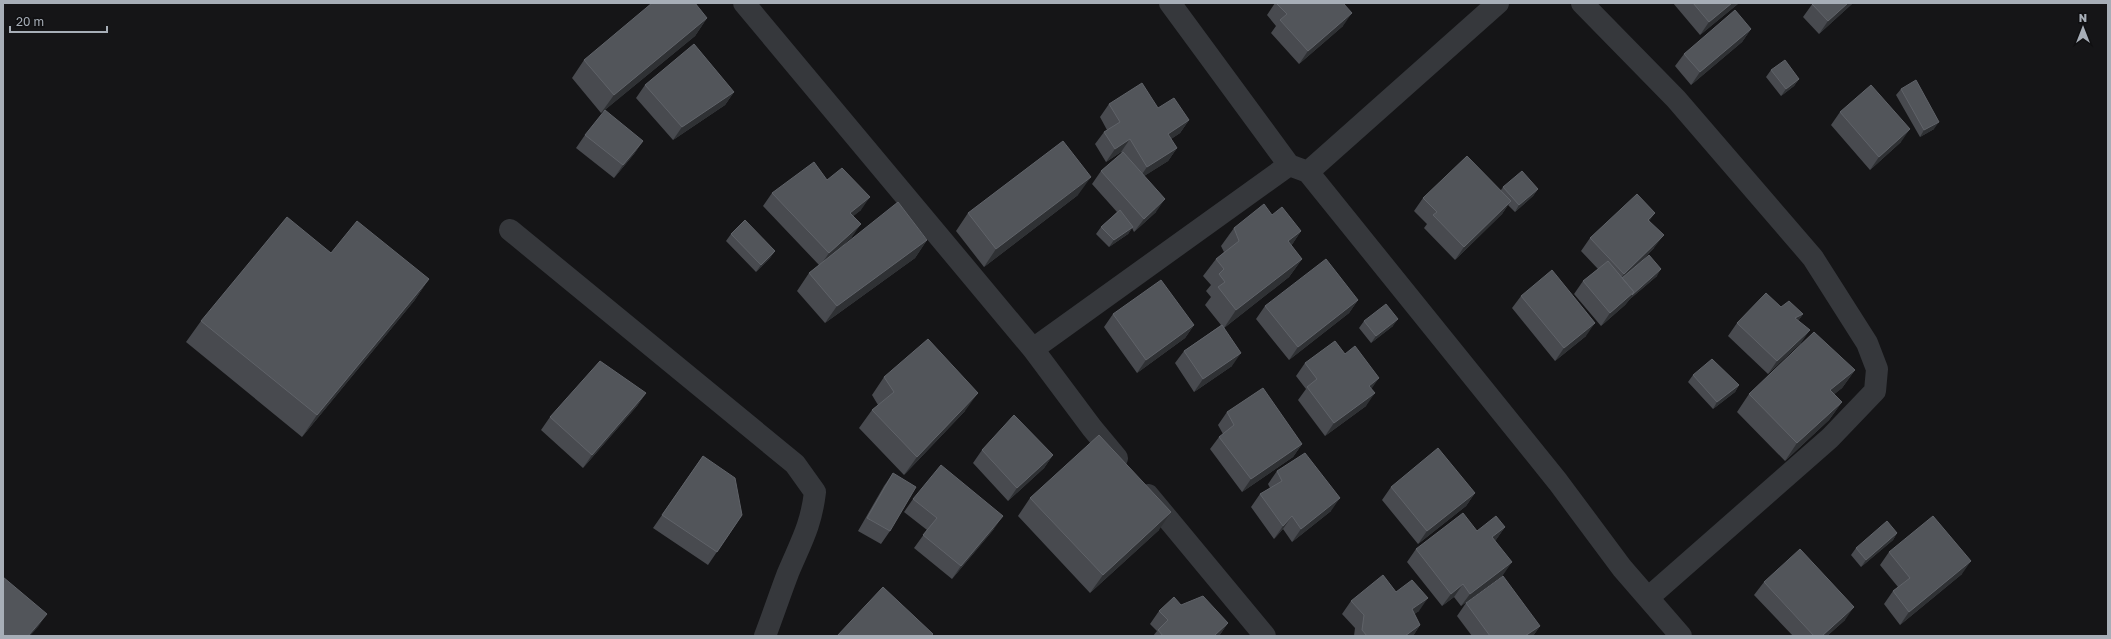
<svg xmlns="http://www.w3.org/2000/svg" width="2111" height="639" font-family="'Golos Text',sans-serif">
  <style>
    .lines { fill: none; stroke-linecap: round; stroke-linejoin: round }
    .minor { stroke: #36383c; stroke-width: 22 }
    .wall { fill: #484a4f }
    .shaded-wall { fill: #2f3134 }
    .building { fill: #52555a; stroke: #606369 }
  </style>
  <rect width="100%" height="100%" fill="#151517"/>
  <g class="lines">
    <path class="minor" d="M744,3L1033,349L1092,428L1117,458
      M1170,3L1289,165L1308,172L1558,482L1622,568L1681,636
      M1582,3L1676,99L1813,258L1867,343L1877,369L1875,391L1830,438L1649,597
      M1308,172L1498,3
      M510,230L795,464L815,492C811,526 801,542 788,573C780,594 773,615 765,636
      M1033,349L1289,165
      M1148,495L1265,636"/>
  </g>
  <path class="wall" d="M1275,3H1343V26L1299,64L1271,33L1276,26L1267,15Z
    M1673,3H1739L1700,35Z
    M1813,3H1853L1819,34L1803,17Z
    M707,18L695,36L601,113L572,78L584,60Z
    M1751,29L1742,42L1691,85L1675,66L1684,54Z
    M1771,70L1799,79L1794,86L1781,96L1766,77Z
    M645,85L734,92L725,105L673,140L636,98Z
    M1901,89L1934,129L1920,137L1896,95Z
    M1109,104L1158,108L1189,120L1180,133L1171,139L1177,148L1168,161L1144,176L1156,212L1134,232L1132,228L1128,234L1109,247L1096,234L1101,227L1117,212L1092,184L1101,171L1122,153L1121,152L1106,162L1095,144L1104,132L1107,130L1100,117Z
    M1840,112L1901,142L1870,170L1831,125Z
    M585,135L643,141L634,154L614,178L576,148Z
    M827,180L861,210L853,216L852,237L837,251L927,240L915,258L825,323L797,291L809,273L819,265L763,206L772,193Z
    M1503,187L1538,189L1533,196L1515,212L1508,205L1502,214L1455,260L1424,228L1427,224L1414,211L1423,198L1501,190Z
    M1078,195L984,267L956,231L968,213Z
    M1272,215L1301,231L1291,246L1302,259L1289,277L1224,328L1232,366L1194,392L1175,363L1184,351L1221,325L1205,305L1211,297L1206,291L1211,285L1203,276L1216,259L1224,252L1221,246L1234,228Z
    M1650,221L1654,248L1634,268L1657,276L1630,299L1625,305L1601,326L1574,294L1583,281L1598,269L1581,251L1590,238Z
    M731,234L775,251L770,258L756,272L726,241Z
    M331,253L429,279L414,301L302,437L186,342L201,321Z
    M1521,296L1586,336L1555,361L1512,308Z
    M1358,300L1349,313L1289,360L1256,319L1265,306Z
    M1781,307L1803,314L1798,321L1801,343L1768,374L1728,336L1737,323Z
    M1113,314L1194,325L1185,338L1137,373L1104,327Z
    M1364,321L1393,326L1371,343L1359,328Z
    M1345,354L1371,389L1366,406L1325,436L1298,400L1306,389L1296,376L1305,363Z
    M1855,370L1842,388L1834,394L1842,402L1829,420L1785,461L1737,412L1749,394Z
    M1693,375L1739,385L1735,392L1713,409L1688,382Z
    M884,377L965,411L904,475L859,428L872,410L878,405L872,395Z
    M646,393L637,406L583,468L541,430L550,417Z
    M1227,412L1302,444L1293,457L1242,492L1210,449L1219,437L1223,434L1218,425Z
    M982,450L1053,455L1044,468L1008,501L973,463Z
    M703,456L742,515L708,565L653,528Z
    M1277,471L1331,511L1292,542L1283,529L1274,539L1251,507L1260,494L1270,488L1268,484Z
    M893,473L890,531L881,544L858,531L884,486Z
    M1391,487L1475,493L1466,506L1418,544L1382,500Z
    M1030,498L1159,530L1090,593L1018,516Z
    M913,499L994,529L952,579L914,548L927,530L904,512Z
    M1505,527L1495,541L1503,575L1461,606L1454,597L1442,606L1407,562L1416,549L1477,531Z
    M1897,533L1893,540L1861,567L1851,555L1856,548Z
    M1889,552L1962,574L1900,625L1884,604L1893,591L1898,587L1880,565Z
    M1764,582L1845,620L1827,636H1793L1754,595Z
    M1396,592L1419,611L1414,614L1420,625L1413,636H1354L1355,628L1342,614L1351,601Z
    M1466,603L1540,626L1533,636H1472L1457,616Z
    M1181,605L1228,623L1219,636H1153L1157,631L1150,624L1159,611Z"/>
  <path class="shaded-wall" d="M1732,3H1739L1700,35L1709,22Z
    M1848,3H1853L1819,34L1828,21Z
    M1352,13L1343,26L1299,64L1308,51Z
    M707,18L695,36L601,113L614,95Z
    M1751,29L1742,42L1691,85L1700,72Z
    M1799,79L1794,86L1781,96L1786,89Z
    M734,92L725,105L673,140L682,127Z
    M1189,120L1180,133L1159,147L1168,134Z
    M1939,122L1934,129L1920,137L1924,130Z
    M1910,129L1901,142L1870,170L1879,157Z
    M1130,139L1121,152L1106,162L1115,149Z
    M643,141L634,154L614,178L623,165Z
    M1177,148L1168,161L1138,180L1147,167Z
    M1091,177L1078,195L984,267L996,249Z
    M1538,189L1533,196L1515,212L1519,205Z
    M870,197L861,210L841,226L850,213Z
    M1165,199L1156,212L1134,232L1144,219Z
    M1511,201L1502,214L1455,260L1464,247Z
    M1655,213L1646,226L1648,220Z
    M861,224L852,237L820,266L829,253Z
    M1133,227L1128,234L1109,247L1114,240Z
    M1301,231L1289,249L1288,241Z
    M1664,235L1654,248L1615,287L1624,274Z
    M927,240L915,258L825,323L837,306Z
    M775,251L770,258L756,272L761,265Z
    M1302,259L1289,277L1224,328L1236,310Z
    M1661,269L1657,276L1630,299L1625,305L1601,326L1610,313Z
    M429,279L414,301L302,437L317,415Z
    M1358,300L1349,313L1289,360L1298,347Z
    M1803,314L1794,327L1795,318Z
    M1398,319L1393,326L1371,343L1376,336Z
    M1595,323L1586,336L1555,361L1564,348Z
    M1194,325L1185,338L1137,373L1146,360Z
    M1810,330L1801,343L1768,374L1777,361Z
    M1241,353L1232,366L1194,392L1203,379Z
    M1855,370L1842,388L1818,408L1830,390Z
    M1379,378L1370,391L1369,386Z
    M1739,385L1735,392L1713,409L1717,402Z
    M646,393L637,406L583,468L592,455Z
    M978,393L965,411L904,475L917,457Z
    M1375,393L1366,406L1325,436L1334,423Z
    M1842,402L1829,420L1785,461L1797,443Z
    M1302,444L1293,457L1242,492L1251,479Z
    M1053,455L1044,468L1008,501L1017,488Z
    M1475,493L1466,506L1418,544L1427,531Z
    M1340,498L1331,511L1292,542L1301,529Z
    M1171,512L1159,530L1090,593L1103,575Z
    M1003,516L994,529L952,579L961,566Z
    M1292,516L1283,529L1274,539L1283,526Z
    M1505,527L1496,540L1483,550L1492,537Z
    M1897,533L1893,540L1861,567L1866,560Z
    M1971,561L1962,574L1900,625L1909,612Z
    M1512,562L1503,575L1461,606L1470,594Z
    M1463,584L1454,597L1442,606L1451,594Z
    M1428,598L1419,611L1403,622L1412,609Z
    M1854,607L1845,620L1827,636H1822Z
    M47,614L38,627L30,636H28Z
    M1228,623L1219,636H1214Z
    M1420,625L1413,636H1405Z
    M1540,626L1533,636H1525Z"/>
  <path class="building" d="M652,3H695L707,18L614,95L584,60Z
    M1276,3H1343L1352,13L1308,51L1280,20L1287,14Z
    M1693,3H1732L1709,22Z
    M1813,3H1848L1828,21L1812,4Z
    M1735,10L1751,29L1700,72L1684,54Z
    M694,44L734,92L682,127L645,85Z
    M1785,60L1799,79L1786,89L1771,70Z
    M1916,80L1939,122L1924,130L1901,89Z
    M1142,83L1158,108L1174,98L1189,120L1168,134L1177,148L1147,167L1130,139L1115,149L1104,132L1120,122L1109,104Z
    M1871,85L1910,129L1879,157L1840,112Z
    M605,110L643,141L623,165L585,135Z
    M1063,141L1091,177L996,249L968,213Z
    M1123,152L1165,199L1144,219L1101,171Z
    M1467,156L1511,201L1464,247L1433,215L1437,212L1423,198Z
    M814,162L827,180L842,168L870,197L850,213L861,224L829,253L772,193Z
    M1522,171L1538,189L1519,205L1503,187Z
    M1637,194L1655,213L1648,220L1664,235L1624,274L1590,238Z
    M898,202L927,240L837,306L809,273Z
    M1264,204L1272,215L1282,207L1301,231L1288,241L1302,259L1236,310L1218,287L1225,282L1219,274L1224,269L1216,259L1239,241L1234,228Z
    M1120,210L1133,227L1114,240L1101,227Z
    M287,217L331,253L357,221L429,279L317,415L201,321Z
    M745,220L775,251L761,265L731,234Z
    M1649,255L1661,269L1632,295L1634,292L1622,278Z
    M1326,259L1358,300L1298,347L1265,306Z
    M1608,261L1634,292L1610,313L1583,281Z
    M1552,270L1595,323L1564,348L1521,296Z
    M1161,280L1194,325L1146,360L1113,314Z
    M1766,293L1781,307L1789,301L1803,314L1795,318L1810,330L1777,361L1737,323Z
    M1386,304L1398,319L1376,336L1364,321Z
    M1222,325L1241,353L1203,379L1184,351Z
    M1814,332L1855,370L1830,390L1842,402L1797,443L1749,394Z
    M928,339L978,393L917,457L872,410L894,392L884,377Z
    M1335,341L1345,354L1355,346L1379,378L1369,386L1375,393L1334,423L1307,387L1317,379L1305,363Z
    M1712,359L1739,385L1717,402L1693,375Z
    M600,361L646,393L592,455L550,417Z
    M1263,388L1302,444L1251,479L1219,437L1234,425L1227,412Z
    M1014,415L1053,455L1017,488L982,450Z
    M1099,435L1171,512L1103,575L1030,498Z
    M1438,448L1475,493L1427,531L1391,487Z
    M1305,453L1340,498L1301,529L1292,516L1283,526L1260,494L1282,481L1277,471Z
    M703,456L735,478L742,515L717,552L662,515Z
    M941,465L1003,516L961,566L923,535L937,518L913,499Z
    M893,473L916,487L890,531L867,518Z
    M1463,513L1477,531L1496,516L1505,527L1492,537L1512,562L1470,594L1463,584L1451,594L1416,549Z
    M1933,516L1971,561L1909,612L1893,591L1910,578L1889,552Z
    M1887,521L1897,533L1866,560L1856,548Z
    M1800,549L1854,607L1822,636H1814L1764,582Z
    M1383,575L1396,592L1412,580L1428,598L1412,609L1420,625L1405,636H1367L1362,630L1364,615L1351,601Z
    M1503,576L1540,626L1525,636H1490L1466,603Z
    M3,577L47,614L28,636H3Z
    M883,587L933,634L931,636H837Z
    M1203,596L1228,623L1214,636H1163L1158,630L1168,620L1159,611L1174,597L1181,605Z"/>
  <rect width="2111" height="639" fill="none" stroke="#a7aeb7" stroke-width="8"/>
  <g transform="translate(2083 28)" stroke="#101012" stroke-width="3" paint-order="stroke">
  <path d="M0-3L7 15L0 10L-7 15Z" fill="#a7aeb7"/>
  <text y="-6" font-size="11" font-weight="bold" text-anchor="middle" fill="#a7aeb7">N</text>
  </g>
  <path d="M10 26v6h97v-6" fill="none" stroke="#a7aeb7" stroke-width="2"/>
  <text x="16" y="26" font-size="12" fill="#a7aeb7" stroke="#101012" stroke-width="3" paint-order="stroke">20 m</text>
</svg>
